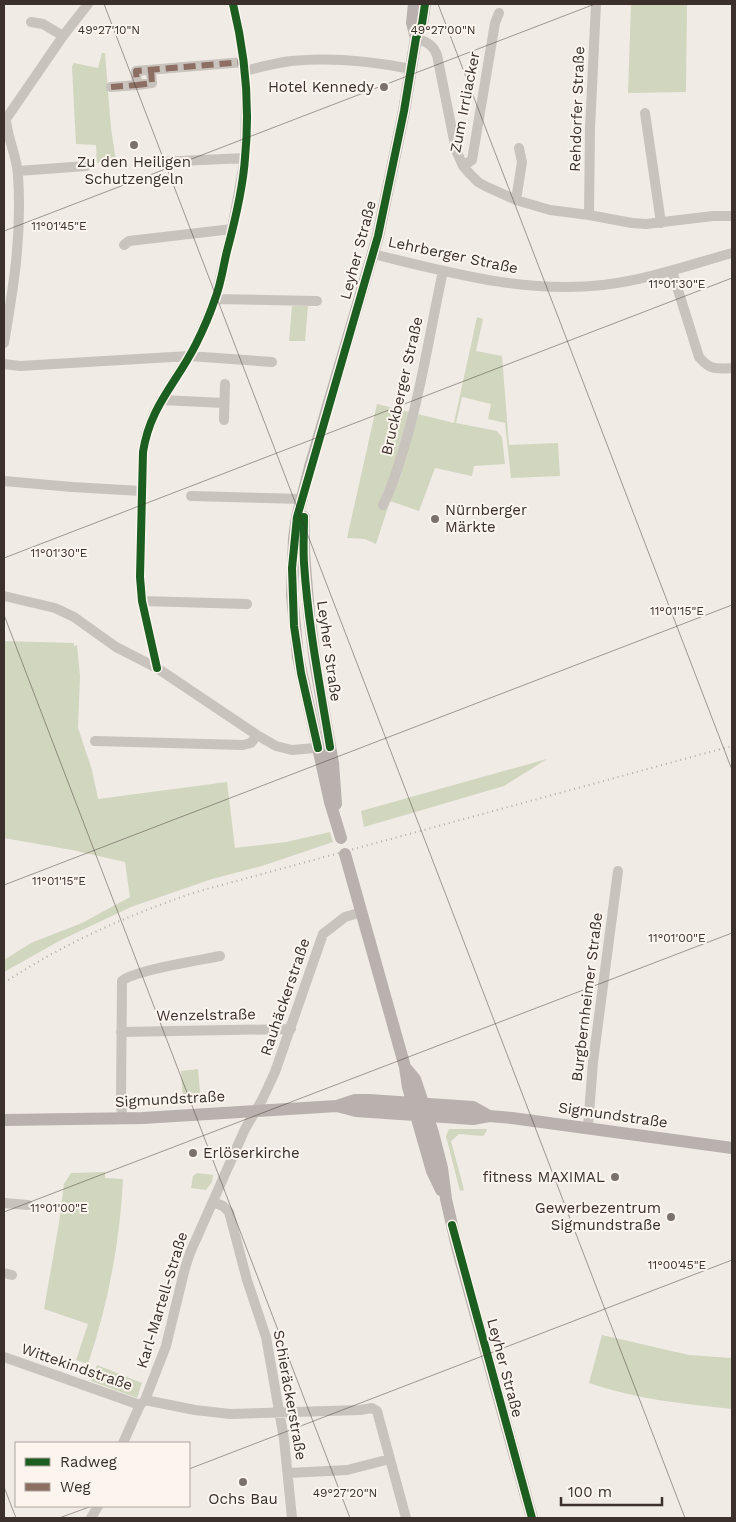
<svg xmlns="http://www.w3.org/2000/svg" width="736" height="1522" font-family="'Work Sans',sans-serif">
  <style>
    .green { fill: #d1d6bf }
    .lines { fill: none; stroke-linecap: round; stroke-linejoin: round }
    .minor { stroke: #c9c3be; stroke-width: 10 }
    .major { stroke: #b8b1ad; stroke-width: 12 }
    .rail { stroke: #b1aca8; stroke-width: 2; stroke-dasharray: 1 4; stroke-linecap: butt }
    .quiet { stroke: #8d6e63; stroke-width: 6; stroke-dasharray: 12 6; stroke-linecap: butt }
    .cycleway-casing { stroke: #fbf5ee; stroke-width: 11 }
    .cycleway { stroke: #1b5e20; stroke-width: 8 }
    .ticks { fill: none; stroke: #3b302b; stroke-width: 1; stroke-opacity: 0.45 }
    .poi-dot { fill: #7a716c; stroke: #fbf5ee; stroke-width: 2 }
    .labels { text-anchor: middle; stroke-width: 4; stroke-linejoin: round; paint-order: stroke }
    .poi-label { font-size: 15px; fill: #3b302b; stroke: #fbf5ee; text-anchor: end }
    .street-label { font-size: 15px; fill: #3b302b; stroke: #fbf5ee }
    .ticks-label { font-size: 12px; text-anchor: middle; fill: #3b302b; stroke: #fbf5ee; stroke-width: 4; stroke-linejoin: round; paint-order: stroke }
  </style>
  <rect width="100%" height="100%" fill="#f0ebe5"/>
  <path class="green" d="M631,4H687L686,92L628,93Z
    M102,53H105L111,128L116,161L97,163L96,145L76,144L72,67L74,63L98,68Z
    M292,306H308L305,341H289Z
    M477,317L483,319L476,351L502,356L509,445L558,443L560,476L511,478L505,423L488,419L491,404L462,397L456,423L497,431L502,437L505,464L474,466L472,476L435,468L419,511L390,501L376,544L365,539L347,538L377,404L454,423Z
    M4,641L74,643V646L77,645L80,676L78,728L92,770L98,799L227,782L235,848L286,842L330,832L333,842L262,866L212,879L131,907L61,940L4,972V960L31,943L82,923L130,897L125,862L72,850L4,838Z
    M547,759L504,786L364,827L361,811Z
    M198,1069L201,1103L183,1104L181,1071Z
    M449,1129H487L486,1132L483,1136L459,1134L451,1141L464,1190L460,1191L446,1136Z
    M105,1172V1178L123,1179C120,1242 108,1304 88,1364L76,1360L88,1324L44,1309L59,1223L64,1184L71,1173Z
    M197,1173L213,1175L212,1182L206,1190L191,1188L193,1176Z
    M602,1335L689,1355L732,1358V1409C684,1404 635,1399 589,1383Z
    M97,1365L142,1383L137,1398L91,1381Z"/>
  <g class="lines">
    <path class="minor" d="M31,22L43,24L63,36
      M416,38C426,42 433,44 437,55L456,150L463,166L469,173L478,182L485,186L516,200L550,210L589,215L632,223L646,224L713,216H732
      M151,70L152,83L137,85L136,71C172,68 208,65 244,62
      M245,71C260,67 275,63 291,61C332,57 371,61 411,69
      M111,87L137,85
      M645,113L661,223
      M159,162L245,158
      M463,166L472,160L495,23L499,13
      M18,171L86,166
      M516,200L522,162L519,148
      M589,215L590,129L596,4
      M124,245L129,241L232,229
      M373,254C448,272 524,294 603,285C647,280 689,265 732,253
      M672,271L699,357C710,370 715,369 732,368
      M215,299L317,301
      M4,343C14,284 22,235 18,175C17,156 7,138 6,119L63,36L88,4
      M4,364L20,366L189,356L272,362
      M161,400L224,403
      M224,420L225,384
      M4,481L72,487L141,491
      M191,496L303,499
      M383,505C392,488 397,470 403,451C421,392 430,331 443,271
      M4,596L55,608L74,617L116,647L157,668L257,735L276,746L292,750L326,747
      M142,601L247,604
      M157,668L142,601L140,577L143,452L146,434L154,413L196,344L215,299L232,229L245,158L246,103L245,71L238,24
      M95,741L243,745L251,743L257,735
      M121,1032L291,1029
      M122,1118L121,1099L122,981C134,970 201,960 220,956
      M588,1127L593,1062L618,871
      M213,1202L223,1206L229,1212L247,1280L266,1337L284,1439L292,1518
      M4,1203L28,1205
      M4,1273L12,1275
      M4,1357L140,1405
      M145,1400L195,1410L230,1414L360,1410L372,1408L377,1411L406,1518
      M123,1443L140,1405L145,1400L166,1346L185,1268L190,1253L245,1129L262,1100L275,1072L323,934L345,917L362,912
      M289,1473L347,1470L390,1459
      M91,1518L98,1506"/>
    <path class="major" d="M414,4L412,23L416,38
      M304,517V553L309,614L316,668L333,763L336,804
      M341,838L330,802L298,657L292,595L294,538L297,517L310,467L378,236L404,111L416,38L422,24L425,4
      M345,854L405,1067L408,1087L432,1171L441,1190
      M405,1067L415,1079L433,1133L442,1168L446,1199L457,1247L532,1518
      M337,1106L356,1111L473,1119L489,1116L512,1118L732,1148
      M4,1120L143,1118L337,1106L355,1100H369L473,1107L489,1116"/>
    <path class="rail" d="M4,983C66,942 126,916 196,892L732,746"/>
    <path class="quiet" d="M151,70L152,83L137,85L136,71C172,68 208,65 244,62
      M111,87L137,85"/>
    <defs>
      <path id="cycleway" d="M304,517C304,532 303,548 304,563C308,625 320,686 330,747
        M157,668L142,601L140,577L143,452C150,406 176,384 196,344C203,330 210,314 215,299C221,284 223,267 227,251C235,221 243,189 245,158C250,107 245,53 233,4
        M318,748L301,673L294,626L292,568L297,517L378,236L404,111L416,38L422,24L425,4
        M452,1225L532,1518"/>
    </defs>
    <use href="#cycleway" class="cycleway-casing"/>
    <use href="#cycleway" class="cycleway"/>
  </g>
  <path class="ticks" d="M104,4L685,1518M438,4L732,770M4,231L595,4M4,558L732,278M4,615L350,1518M4,885L732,605M4,1212L732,933M189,1469L732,1260M4,1487L16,1518M59,1518L92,1506"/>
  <g class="poi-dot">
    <circle cx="384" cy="87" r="5"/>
    <circle cx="134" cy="145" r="5"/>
    <circle cx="435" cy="519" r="5"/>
    <circle cx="193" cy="1153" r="5"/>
    <circle cx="615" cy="1177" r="5"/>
    <circle cx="671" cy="1217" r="5"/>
    <circle cx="243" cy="1482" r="5"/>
  </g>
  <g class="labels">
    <g class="poi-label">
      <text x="374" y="92">Hotel Kennedy</text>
      <text x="134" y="167" text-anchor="middle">Zu den Heiligen<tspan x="134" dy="17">Schutzengeln</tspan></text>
      <text x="445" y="515" text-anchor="start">Nürnberger<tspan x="445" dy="17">Märkte</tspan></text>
      <text x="203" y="1158" text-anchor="start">Erlöserkirche</text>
      <text x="605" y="1182">fitness MAXIMAL</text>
      <text x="661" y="1213">Gewerbezentrum<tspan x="661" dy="17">Sigmundstraße</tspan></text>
      <text x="243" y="1504" text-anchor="middle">Ochs Bau</text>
    </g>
    <g class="street-label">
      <text transform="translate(465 102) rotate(-79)" y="5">Zum Irrliacker</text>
      <text transform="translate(577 109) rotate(-88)" y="5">Rehdorfer Straße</text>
      <text transform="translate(358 250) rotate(-75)" y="5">Leyher Straße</text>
      <text transform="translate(453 255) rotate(12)" y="5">Lehrberger Straße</text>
      <text transform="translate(402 386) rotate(-77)" y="5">Bruckberger Straße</text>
      <text transform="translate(329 651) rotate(82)" y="5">Leyher Straße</text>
      <text transform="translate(285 997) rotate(-71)" y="5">Rauhäckerstraße</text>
      <text transform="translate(587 997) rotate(-83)" y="5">Burgbernheimer Straße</text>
      <text transform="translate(206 1015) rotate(-1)" y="5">Wenzelstraße</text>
      <text transform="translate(170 1099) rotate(-3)" y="5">Sigmundstraße</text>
      <text transform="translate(613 1115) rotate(8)" y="5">Sigmundstraße</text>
      <text transform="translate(162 1300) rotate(-73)" y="5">Karl-Martell-Straße</text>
      <text transform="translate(77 1367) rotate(19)" y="5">Wittekindstraße</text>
      <text transform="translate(505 1368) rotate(75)" y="5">Leyher Straße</text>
      <text transform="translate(290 1395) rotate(80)" y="5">Schieräckerstraße</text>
    </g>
  </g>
  <g class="ticks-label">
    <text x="109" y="34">49°27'10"N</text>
    <text x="443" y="34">49°27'00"N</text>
    <text x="59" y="230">11°01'45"E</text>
    <text x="677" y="288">11°01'30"E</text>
    <text x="59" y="557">11°01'30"E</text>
    <text x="677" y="615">11°01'15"E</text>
    <text x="59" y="885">11°01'15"E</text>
    <text x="677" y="942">11°01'00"E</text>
    <text x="59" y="1212">11°01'00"E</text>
    <text x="677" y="1269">11°00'45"E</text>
    <text x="345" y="1497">49°27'20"N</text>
  </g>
  <rect width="736" height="1522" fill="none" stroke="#3b302b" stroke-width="10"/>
  <rect x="15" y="1442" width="175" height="65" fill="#fbf5ee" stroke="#aea6a0"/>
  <rect x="25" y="1458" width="25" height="8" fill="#1b5e20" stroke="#aea6a0"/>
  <text x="60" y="1467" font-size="15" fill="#3b302b">Radweg</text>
  <rect x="25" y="1483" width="25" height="8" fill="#8d6e63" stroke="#aea6a0"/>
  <text x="60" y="1492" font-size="15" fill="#3b302b">Weg</text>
  <path d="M561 1497v8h101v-8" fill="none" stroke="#3b302b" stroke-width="2.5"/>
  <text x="568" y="1497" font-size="15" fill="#3b302b" stroke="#fbf5ee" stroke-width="4" paint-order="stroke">100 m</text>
</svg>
